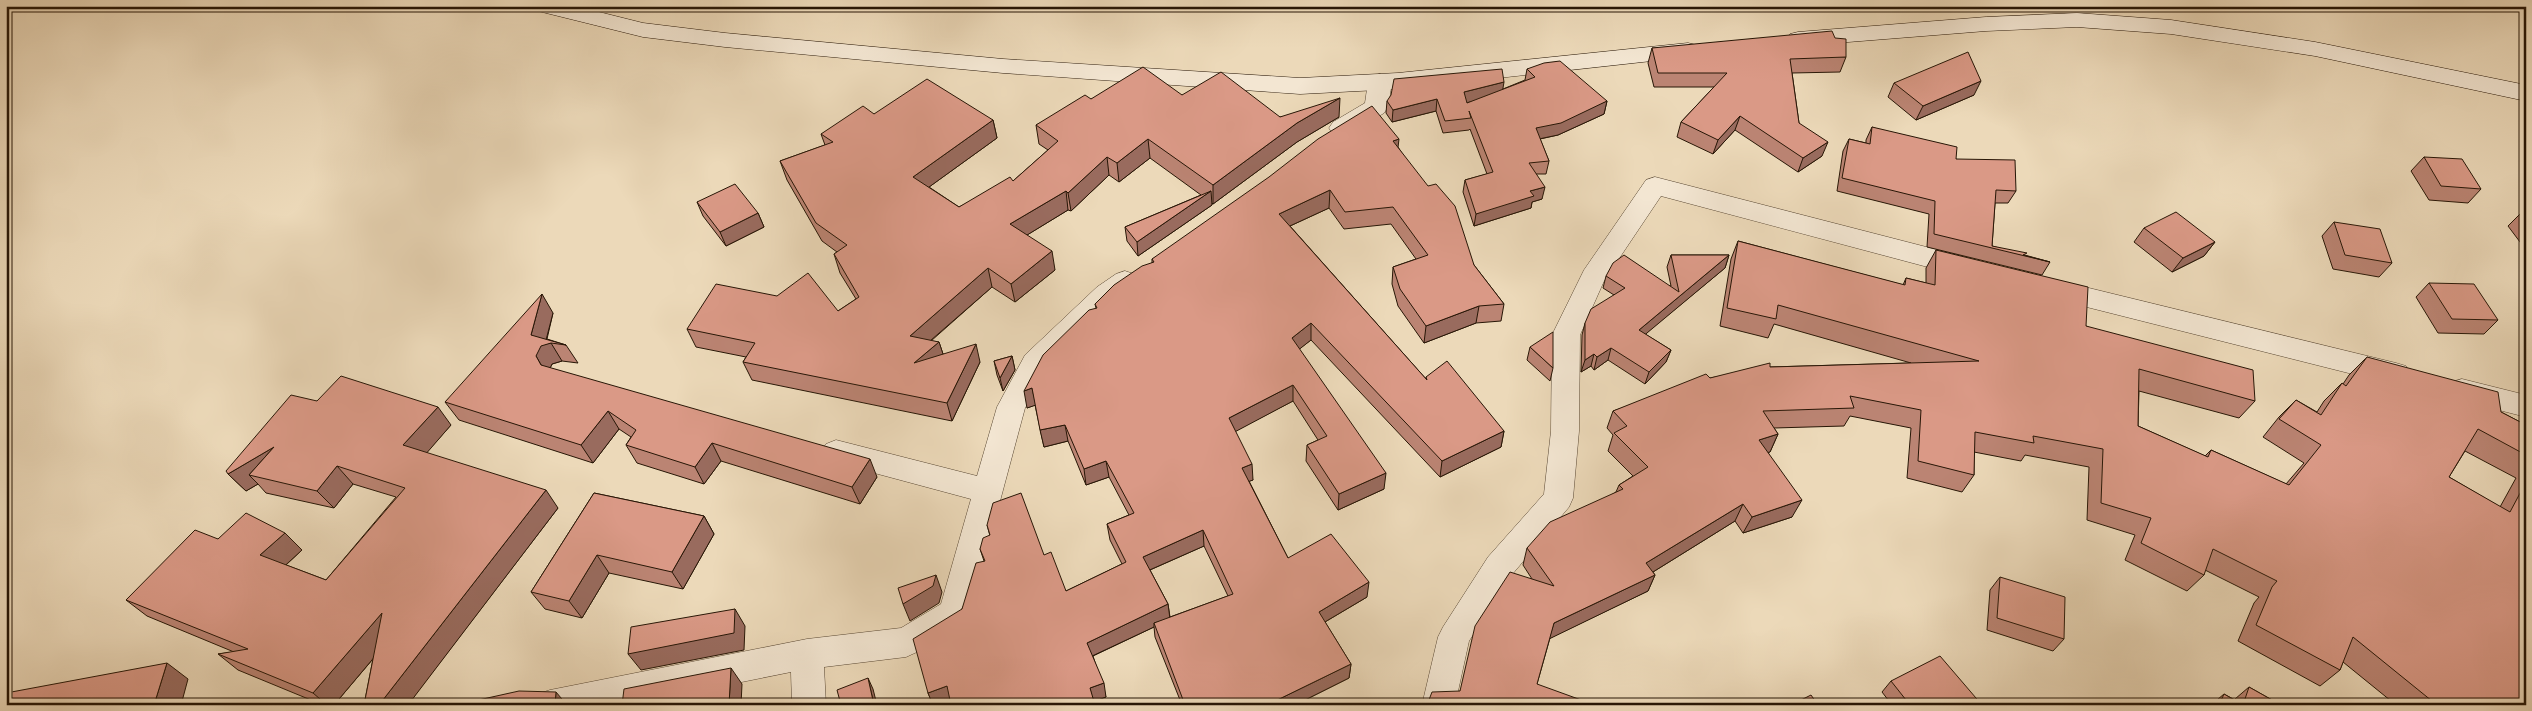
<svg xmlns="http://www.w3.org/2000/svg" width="2532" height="711" font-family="'Gentium Book Plus',serif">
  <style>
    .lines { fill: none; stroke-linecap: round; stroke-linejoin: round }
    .street-casing { stroke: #584733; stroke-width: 1 }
    .secondary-casing { stroke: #271606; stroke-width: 1 }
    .street { fill: #f3e6d2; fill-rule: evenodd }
    .secondary { fill: #f3e6d2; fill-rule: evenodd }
    .wall { fill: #bb8473; stroke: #271606; fill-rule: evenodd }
    .shaded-wall { fill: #996b5e; stroke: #271606 }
    .building { fill: #da9986; stroke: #271606 }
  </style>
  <rect width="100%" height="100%" fill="#ecd9b9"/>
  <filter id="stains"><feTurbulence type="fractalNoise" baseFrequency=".004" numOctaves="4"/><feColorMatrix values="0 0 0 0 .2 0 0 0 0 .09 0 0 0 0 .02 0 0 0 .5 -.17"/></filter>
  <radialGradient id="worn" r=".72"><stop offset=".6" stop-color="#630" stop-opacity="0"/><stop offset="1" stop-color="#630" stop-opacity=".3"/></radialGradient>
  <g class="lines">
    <defs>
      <path id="street" d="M1380,74L1388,77L1392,82L1388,107L1384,113C1369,122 1351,139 1333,134L1329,128L1333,122L1365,103L1368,82L1372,77Z
        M1655,177L1969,258L1978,261L1982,268L1978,275L1969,278L1661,196L1604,281L1580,335L1579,431L1573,498L1569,507L1510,577L1469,641L1455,705H1422L1438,637L1443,627L1488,557L1544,494L1551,431L1552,335L1584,270L1646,180Z
        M1125,271L1134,274L1138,281L1134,288L1115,301L1045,371L1025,408L970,613L965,623L917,652L906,657L824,667L826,705H792L791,672L628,705H534L538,694L550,690L807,639L901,628L941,604L971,499L826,460L821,452L826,444L836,440L977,476L997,407L1025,355L1097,287L1116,274Z
        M2052,279L2396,363L2406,366L2410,374L2406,382L2396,385L2043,296L2039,289L2043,282Z
        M2462,379L2526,395V417L2452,398L2448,390L2452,382Z"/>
      <path id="secondary" d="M535,6H575L643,23L725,33L1003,59L1300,78L1398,73L1688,43L1696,45L1699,50L1696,55L1688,57L1398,89L1300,94L1003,73L725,47L643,37L538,11Z
        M2077,13L2171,20L2315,42L2526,85V101L2315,56L2171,34L2077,27L1986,31L1798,46L1790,44L1787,39L1790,34L1798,32L1986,17Z"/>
    </defs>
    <use href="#street" class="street-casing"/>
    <use href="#secondary" class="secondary-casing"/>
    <use href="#street" class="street"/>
    <use href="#secondary" class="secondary"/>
  </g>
  <path class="wall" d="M1652,48L1846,57L1840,72L1792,73L1799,123L1822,156L1798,172L1735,130L1713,154L1677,137L1681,122L1714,87H1654L1648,63Z
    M1527,69L1607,101L1604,114L1558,135L1540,139L1549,161L1546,174H1536L1542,199L1532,202L1531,208L1474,226L1463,192L1465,180L1487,174L1470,129L1469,130L1443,133L1436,111L1392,122L1386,113L1387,101L1503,89L1525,80Z
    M1894,83L1974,95L1916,120L1888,97Z
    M1182,95L1280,117H1339L1297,142L1213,204L1212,203V205L1138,256L1127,241L1125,227L1201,195L1150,158L1119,182L1109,175L1071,211L1068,210L1027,235L1055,270L1015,302L992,287L931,341L939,342L943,354L980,362L952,421L752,380L743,362L746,357L696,347L687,329L838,311L856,299L840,273L834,254L837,252L822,241L787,180L780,161L825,145L821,134L874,114L993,120L997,138L929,187L959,207L1013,181L1048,150L1039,144L1036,125L1091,99Z
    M1872,127L1956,159L2016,191L2008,203H1995L1992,246L2050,262L2042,275L1927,247L1929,214L1837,191L1843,151L1849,139L1866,143V140Z
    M1398,147L1474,265L1504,304L1501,321L1476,323L1424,343L1398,306L1392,284L1393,267L1416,259L1391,224L1344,229L1329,208L1290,226L1426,379V377L1504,431L1501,447L1440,477L1311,340L1299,349L1384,489L1338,510L1306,461L1307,445L1318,440L1293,401L1235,431L1253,480L1249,481L1288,558L1367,597L1325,622L1351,664L1349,678L1295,705H1182L1155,637L1154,627L1093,656L1106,697L950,701L941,705H933L928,693L962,609L984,561L980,549L990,536L987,525L1044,555L1066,591L1122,564L1110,540L1107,524L1129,515L1109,477L1086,485L1068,441L1044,447L1035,405L1027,408L1096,308L1095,304L1152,263V259ZM1204,546L1228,596L1170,617L1168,604L1150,570Z
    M2424,157L2481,189L2468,203L2429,200L2411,171Z
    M697,202L758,213L764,227L726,246L703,216Z
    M2522,212H2526V250L2508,226Z
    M2334,222L2392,263L2379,277L2333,269L2322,236Z
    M2144,228L2215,242L2204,256L2172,272L2134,242Z
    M1738,241L1903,285L1906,278L1926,283V268L1936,250L2086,326L2255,401L2239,418L2139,391L2138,426L2205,456L2211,450L2286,484L2304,463L2263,437L2279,417L2296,400L2317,412L2324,401L2342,383L2343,384L2349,375L2367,357L2501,412L2526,425V705H2396L2343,662L2340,670L2320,686L2238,641L2254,603L2259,597L2205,570L2204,575L2187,591L2125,560L2135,535L2087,520L2089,467L2025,455L2021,461L1974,452V475L1962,492L1907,478L1911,428L1850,416L1844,426L1774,428L1778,434L1770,452H1768L1792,517L1743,533L1735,521L1653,572L1655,575L1648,591L1550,638L1537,684L1460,691L1532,579L1523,565L1527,548L1616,492L1619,485L1633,476L1608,451L1613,435L1607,428L1613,411L1710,378L1770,367L1911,363L1774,324L1768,338L1720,326L1731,259ZM2465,451L2516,478L2500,507L2449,477Z
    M1671,255H1729L1725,268L1645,334L1671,350L1666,362L1645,384L1608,360L1594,370L1591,366L1581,372L1582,335L1585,323L1614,295L1603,288L1606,276L1671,286L1667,267Z
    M2429,283L2498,320L2484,334L2438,333L2416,297Z
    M553,313L547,339L566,345L578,363L562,361L552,364L550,368L877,477L860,504L721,461L704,484L637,463L626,445L631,437L619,429L593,463L459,420L445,402Z
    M1530,347L1553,368L1550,381L1527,360Z
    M1012,356L1015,370L1003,391L997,375L994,361Z
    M317,401L451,425L426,453L558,508L412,699L419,705H364L373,659L334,705H323L238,670L218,654L234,652L147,616L126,600L218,539L302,550L286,565L326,580L396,497L353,484L334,508L266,493L258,484L246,491L228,474Z
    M594,493L704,516L714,534L683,589L609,573L582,618L545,609L531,592Z
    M2000,577L2064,639L2053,651L1987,630L1990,590Z
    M1891,681L1982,705H1892L1882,692Z
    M2249,687L2281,705H2211L2224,694L2235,700V699Z"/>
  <path class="shaded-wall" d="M1981,81L1974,95L1916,120L1923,106Z
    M1504,82L1502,94L1462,104L1464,92Z
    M1340,98L1339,117L1297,142L1213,204V185L1297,123Z
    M1437,99L1436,111L1392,122L1393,110Z
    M1607,101L1604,114L1558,135L1534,140L1536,128Z
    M1740,116L1735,130L1713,154L1718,140Z
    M993,120L997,138L918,195L913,177Z
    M1148,139L1150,158L1119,182L1117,163Z
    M1399,139L1397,156L1393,141Z
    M1828,142L1822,156L1798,172L1803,158Z
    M1107,157L1109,175L1071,211L1068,193Z
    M1545,187L1542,199L1532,202L1531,208L1474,226L1476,214L1530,191Z
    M1330,190L1329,208L1279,231V214Z
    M1066,191L1068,210L1014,243L1010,224Z
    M1211,191L1212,205L1138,256L1137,242Z
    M758,213L764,227L726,246L720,232Z
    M2215,242L2204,256L2172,272L2183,258Z
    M1052,251L1055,270L1015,302L1011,284Z
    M1729,255L1725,268L1635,343L1639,330Z
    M988,268L992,287L915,354L910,336Z
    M542,294L553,313L545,344L551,343L562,361L552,364L547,375L552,384L536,356L531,335Z
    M1479,306L1476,323L1424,343L1426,326Z
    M1311,323V340L1292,355V338Z
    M939,342L945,360L914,363Z
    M976,344L980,362L952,421L947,403Z
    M1611,348L1608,360L1594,370L1597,357Z
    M1671,350L1666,362L1645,384L1649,372Z
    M1594,354L1591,366L1581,372L1585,360Z
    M1012,356L1015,370L1003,391L1000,378Z
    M1293,385V401L1229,435V418Z
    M1032,388L1036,405L1027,408L1024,391Z
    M438,407L451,425L418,463L403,445Z
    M608,411L619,429L593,463L581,445Z
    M1065,425L1068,441L1044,447L1040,430Z
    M1504,431L1501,447L1440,477L1442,461Z
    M1778,434L1770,452L1750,457L1759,440Z
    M712,443L721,461L704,484L695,467Z
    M274,447L249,475L258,484L246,491L228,474Z
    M870,459L877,477L860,504L852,487Z
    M1106,461L1109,477L1086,485L1084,469Z
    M1252,464L1253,480L1242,484V468Z
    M337,466L353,484L334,508L317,491Z
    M1386,473L1384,489L1338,510L1339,494Z
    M546,490L558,508L408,705H379Z
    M1802,500L1792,517L1743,533L1752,517Z
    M1743,504L1735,521L1640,580L1646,563Z
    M704,516L714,534L683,589L672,572Z
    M1203,530L1204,546L1145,572L1143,557Z
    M285,533L302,550L278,572L260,555Z
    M597,555L609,573L582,618L569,601Z
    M936,575L942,592L939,603L910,621L903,604Z
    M1655,575L1648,591L1549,639L1554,623Z
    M1369,582L1367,597L1318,626L1319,612Z
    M1168,604L1170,619L1154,623V627L1090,657L1087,643Z
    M735,609L745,626L744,650L641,670L628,654Z
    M382,613L398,629L334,705H327L313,693Z
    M167,663L188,679L181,705H154Z
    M1351,664L1349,678L1295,705H1267Z
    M731,668L742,684L741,705H729Z
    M868,678L873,689L877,705H874Z
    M1104,683L1106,697L1093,702L1090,688Z
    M947,686L953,701L941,705H933L928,693Z
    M556,692L567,705H555Z
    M412,699L419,705H411Z"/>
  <path class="building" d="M1832,31L1835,38L1846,39V57L1790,59L1799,123L1828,142L1803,158L1740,116L1718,140L1681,122L1727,73H1658L1652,48Z
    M1968,52L1981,81L1923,106L1894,83Z
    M1560,61L1607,101L1561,123L1536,128L1549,161L1529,163L1545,187L1530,191L1534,196L1476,214L1465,180L1493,172L1469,111L1471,118L1445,121L1437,99L1393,110L1387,101L1391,95L1394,79L1502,69L1504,82L1464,92L1467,103L1535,77L1527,69L1544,63Z
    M1143,67L1182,95L1221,72L1280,117L1340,98L1297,123L1213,185L1148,139L1117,163L1107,157L1068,193L1066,191L1010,224L1052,251L1011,284L988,268L910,336L939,342L914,363L976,344L947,403L743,362L755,343L687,329L716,284L777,296L808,273L838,311L859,297L834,254L847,245L816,223L780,161L833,142L821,134L863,106L874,114L927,79L993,120L913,177L959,207L1010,177L1013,181L1058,141L1036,125L1085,95L1091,99Z
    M1372,106L1399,139L1393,141L1428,186L1436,184L1455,206L1474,265L1504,304L1479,306L1426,326L1400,289L1393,267L1428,255L1393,207L1345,212L1330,190L1279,214L1427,380L1426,377L1447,361L1504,431L1442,461L1311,323L1292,338L1386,473L1339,494L1307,445L1327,436L1293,385L1229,418L1252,464L1242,468L1288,558L1331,534L1369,582L1319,612L1351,664L1267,705H1185L1154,623L1233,594L1203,530L1143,557L1168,604L1087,643L1104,683L1090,688L1095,705H951L947,686L928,693L913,639L962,609L976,563L985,561L980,549L983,538L990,535L987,525L993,503L1021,493L1044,555L1051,552L1066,591L1126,562L1107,524L1134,513L1106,461L1084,469L1065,425L1040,430L1032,388L1024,391L1043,355L1089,310L1097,308L1095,304L1114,285L1142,266L1154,262L1152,259L1269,177L1318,139Z
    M1872,127L1957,147L1956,159L2015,160L2016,191L1996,190L1992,246L2027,253L2023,255L2050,262L1934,234L1935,201L1842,178L1849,139L1870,144Z
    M2424,157L2462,159L2481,189L2441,186Z
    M735,184L758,213L720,232L697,202Z
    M1211,191L1137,242L1125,227Z
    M2176,212L2215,242L2183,258L2144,228Z
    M2522,212H2526V216Z
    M2334,222L2380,229L2392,263L2345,255Z
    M1738,241L1905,285L1906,278L1935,285L1936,250L2088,287L2086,326L2253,370L2255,401L2139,369L2138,426L2208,457L2211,450L2289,485L2321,445L2279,419L2296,400L2321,415L2342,383L2346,386L2367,357L2498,392L2501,412L2526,425V455L2478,429L2449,477L2510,512L2526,482V705H2429L2432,701L2353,637L2340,670L2256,625L2272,587L2277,581L2213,549L2204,575L2141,543L2151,518L2101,503L2103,449L2033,436L2034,443L1975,432L1974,475L1918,461L1921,410L1850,396L1854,408L1763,411L1778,434L1759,440L1802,500L1752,517L1743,504L1646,563L1655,575L1554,623L1537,684L1595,705H1427L1432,692L1460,691L1475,626L1510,572L1554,586L1527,548L1550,522L1623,489L1619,485L1648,467L1614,433L1627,426L1613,411L1706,374L1710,378L1770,363V367L1979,361L1778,305L1776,319L1727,308Z
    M1624,255L1679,292L1671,255H1729L1639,330L1671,350L1649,372L1611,348L1597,357L1594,354L1585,360V323L1591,309L1625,288L1606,276L1613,263Z
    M2429,283L2474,284L2498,320L2452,319Z
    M542,294L531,335L566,345L551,343L541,346L536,356L541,365L870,459L852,487L712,443L695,467L626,445L636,430L608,411L581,445L445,402Z
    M1553,332V368L1530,347Z
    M1012,356L1000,378L994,361Z
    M341,376L438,407L403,445L546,490L379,705H364L382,613L313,693L218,654L248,649L126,600L195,530L218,539L246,513L285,533L260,555L326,580L405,488L337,466L317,491L249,475L274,447L228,474L226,471L291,395L317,401Z
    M594,493L704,516L672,572L597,555L569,601L531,592Z
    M936,575L933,586L903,604L898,588Z
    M2000,577L2065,597L2064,639L1997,618Z
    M735,609L734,633L628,654L631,627Z
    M1940,656L1982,705H1910L1891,681Z
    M167,663L154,705H6V693Z
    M731,668L729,705H622L624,689Z
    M868,678L874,705H841L837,690Z
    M2249,687L2281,705H2243Z
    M519,691L556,692L555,705H465V703Z
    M2224,694L2243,705H2219Z
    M1811,695L1818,705H1791Z
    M412,699L411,705H381Z"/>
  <rect width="2532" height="711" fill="none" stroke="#ecd9b9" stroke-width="25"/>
  <rect x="8" y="8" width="2517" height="696" fill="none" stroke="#271606" stroke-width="2.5"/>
  <rect x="12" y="12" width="2507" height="686" fill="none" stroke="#271606"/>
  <rect width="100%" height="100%" filter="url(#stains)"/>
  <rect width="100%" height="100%" fill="url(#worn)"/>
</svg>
